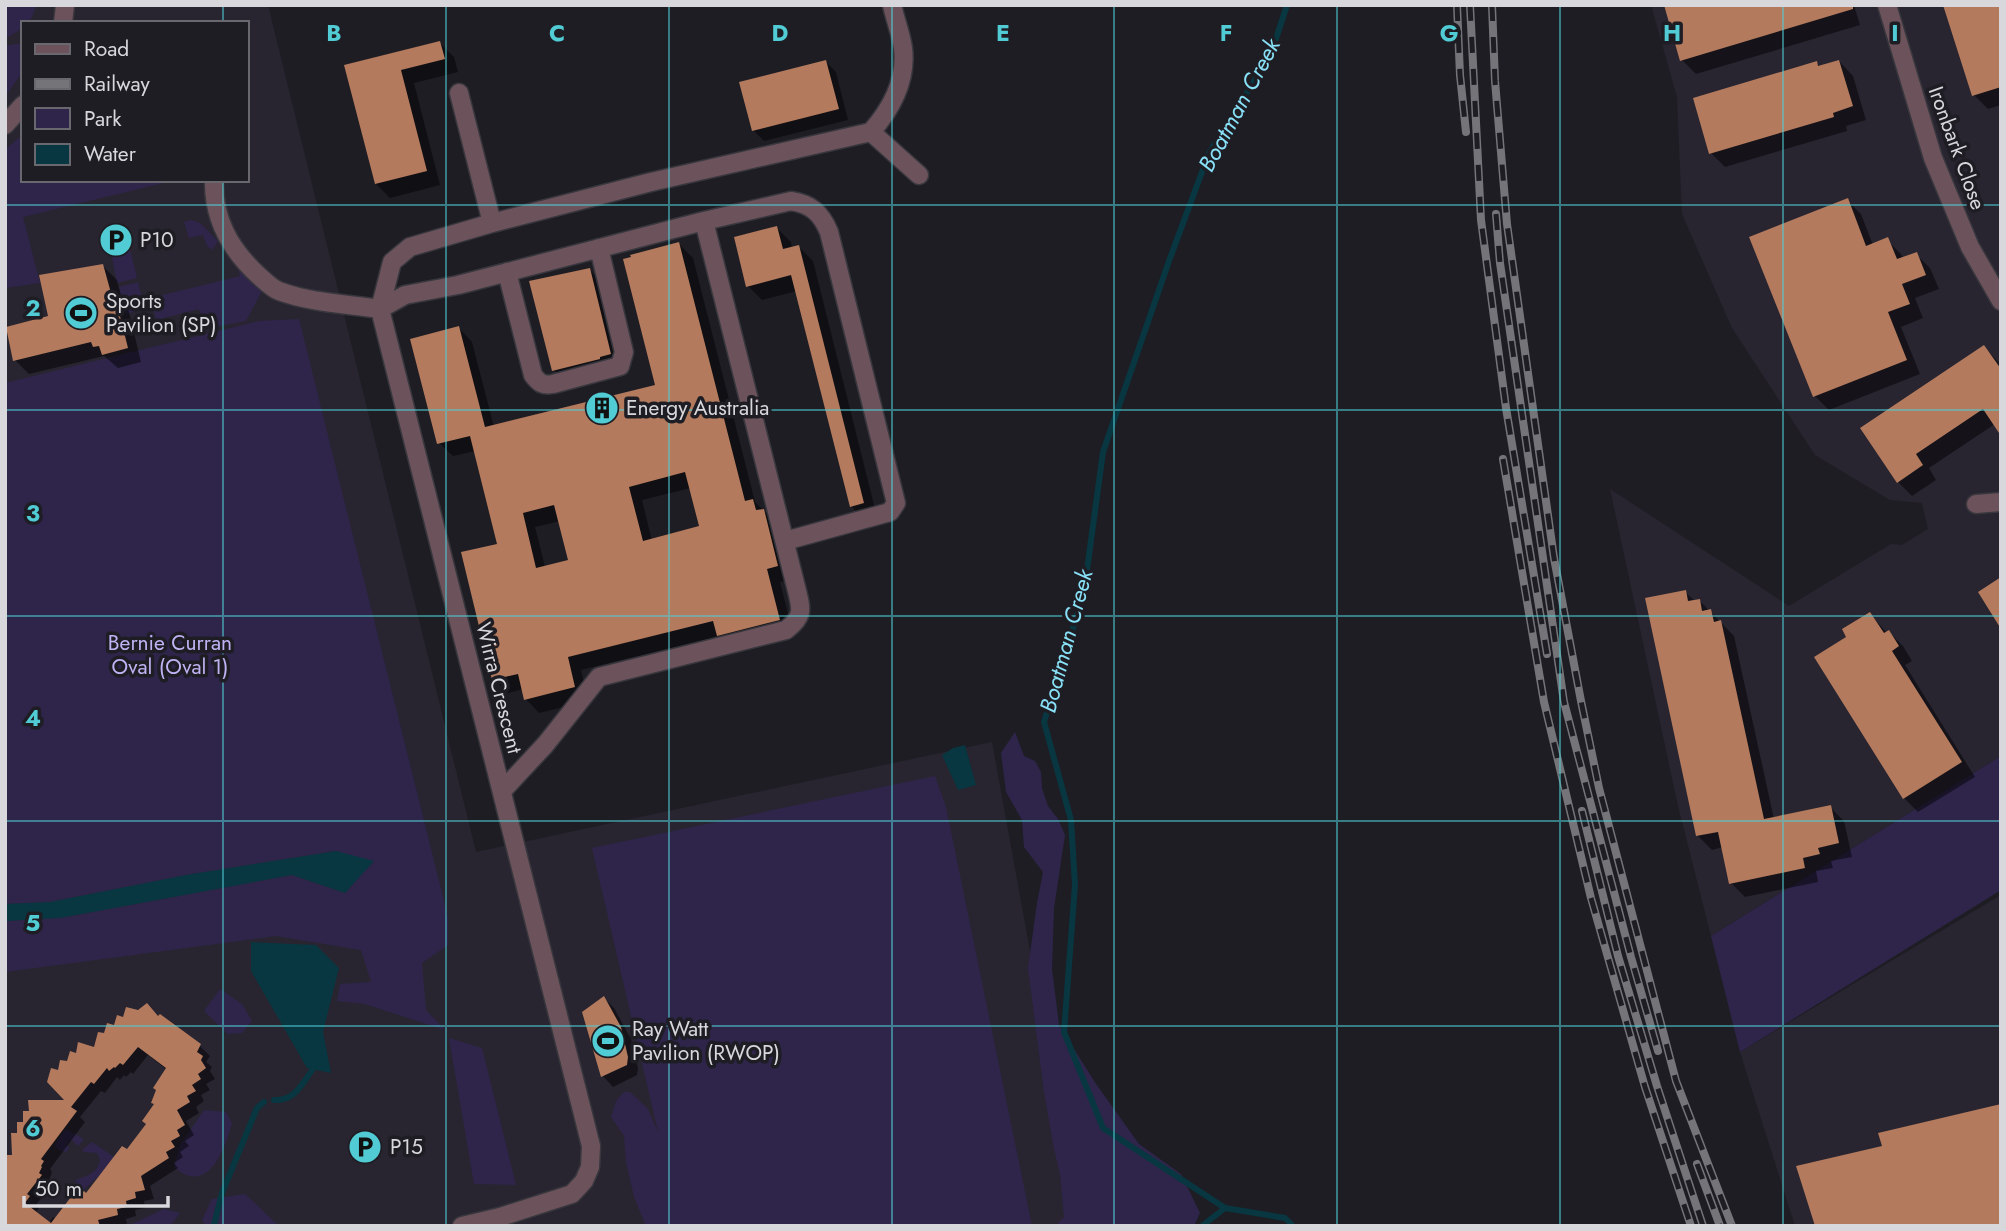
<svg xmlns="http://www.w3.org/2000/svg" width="2006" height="1231" font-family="Jost,sans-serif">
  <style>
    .built { fill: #282530; fill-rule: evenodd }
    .green { fill: #2f254b }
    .water { fill: #083741 }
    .shadow { fill: #0007; fill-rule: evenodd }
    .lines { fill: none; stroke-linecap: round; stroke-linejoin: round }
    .stream { stroke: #083741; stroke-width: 6 }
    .building { fill: #b37a5d; fill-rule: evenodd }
    .minor-casing { stroke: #38373e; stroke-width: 21 }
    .minor { stroke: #6c525b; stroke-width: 18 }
    .rail-casing { stroke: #747479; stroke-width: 8 }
    .rail { stroke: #1e1d24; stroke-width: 5; stroke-dasharray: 16; stroke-linecap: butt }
    .grid { fill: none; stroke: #51ccd4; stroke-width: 2; stroke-opacity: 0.55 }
    .labels { text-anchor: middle; stroke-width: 7; stroke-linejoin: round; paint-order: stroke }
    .street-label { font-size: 21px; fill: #d8d8dc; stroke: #1e1d24 }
    .poi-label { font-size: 21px; fill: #d8d8dc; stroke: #1e1d24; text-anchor: start }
    .park-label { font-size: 21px; fill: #c0b3f4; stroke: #1e1d24 }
    .water-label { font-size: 23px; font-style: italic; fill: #88e1f7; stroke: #1e1d24 }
    .grid-label { font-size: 23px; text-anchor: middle; font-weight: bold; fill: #51ccd4; stroke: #1e1d24; stroke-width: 7; stroke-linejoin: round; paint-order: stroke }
  </style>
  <rect width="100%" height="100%" fill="#1e1d24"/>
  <path class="built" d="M5,5H268L476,852L992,742L1080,1226H5ZM23,23H247V180H23Z
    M1651,5H2001V756L1711,936L1678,806L1610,489L1789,606L1891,544L1902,545L1928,529L1922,503L1890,500L1815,455L1732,328L1682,214L1677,97Z
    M2001,895V1226H1795L1740,1052Z"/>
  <path class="green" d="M5,5H37L29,23H23V28L5,39Z
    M22,43L23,71L5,97V46Z
    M23,135V180H176L23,217L40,283L5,288V149Z
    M191,220L200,223L218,241L212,250L207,246L203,235L189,238L184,222Z
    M130,249L137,278L117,283L111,252Z
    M237,265L262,291L246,321L204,329L199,309L156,320L151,298L240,276Z
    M138,282L142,299H144L147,308L126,314L119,287Z
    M299,319L448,917V945L422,963L426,1010L445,1030L365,1004L337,1001L340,984L371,982L361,950L276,936L5,972V921L60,918L292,875L345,893L373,862L336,851L186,875L50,902L5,904V383L259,321Z
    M1015,732L1024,756L1035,761L1041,772L1042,788L1048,806L1058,819L1065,835L1054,908L1052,969L1059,1025L1096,1084L1139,1144L1181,1174L1200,1213L1194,1226H1055L1064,1217L1060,1174L1054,1149L1044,1092L1028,968L1037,903L1043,872L1024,847L1022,820L1006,792L1001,753Z
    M2001,756V890L1740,1052L1711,936Z
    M935,776L946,807L1032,1226H646L634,1197L626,1162L624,1136L611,1117L616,1101L624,1092H630L648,1109L658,1132L592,848Z
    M220,989L242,1004L252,1021L242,1033L228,1034L204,1011Z
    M449,1038L482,1048L516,1185L474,1184Z
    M204,1110L226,1112L232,1123C225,1149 208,1197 174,1167L180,1145Z
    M66,1129L84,1139L78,1146L72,1140L68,1141L67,1145L69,1148L66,1152L59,1150L55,1144Z
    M92,1142L114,1157L105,1171L84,1189H80L75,1180C87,1176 98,1173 100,1160L97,1153L84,1152L82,1150Z
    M245,1194L279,1226H206L202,1220L212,1199Z
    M164,1209L180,1213L170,1226H128Z"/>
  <path class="water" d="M965,745L976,785L958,790L942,755L953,748Z
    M336,851L374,861L345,893L292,875L60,918L5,921V904L50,902L186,875Z
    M251,942L316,945L339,968L323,1032L331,1073L307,1068L251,971Z"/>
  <path class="shadow" d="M1666,5H1854L1860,25L1696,74L1682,60Z
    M2001,5V105L1988,109L1974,95Z
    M440,43L454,57L458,72L414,83L440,185L390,198L376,184L346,66Z
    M1839,61L1853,76L1866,120L1846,126L1847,131L1725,167L1711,153L1816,63L1820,67Z
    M826,62L836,72L848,120L764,141L754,131Z
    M1847,200L1861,214L1873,245L1887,240L1901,254L1903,259L1916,254L1930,268L1939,289L1915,298L1923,318L1901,327L1920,374L1829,410L1815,396Z
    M777,228L791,242L792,249L799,247L813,261L877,517L865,520L851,506L797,291L762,300L748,286Z
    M679,244L693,258L755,502L777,524L791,580L780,582L793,633L733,648L720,636L581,670L588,701L539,713L526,699L523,689L508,693L494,679L499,545L475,451L453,456L439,443L459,328L472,342L494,427L657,386ZM691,488L701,527L652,541L642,500ZM560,521L570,561L545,567L535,527Z
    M103,266L117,280L123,304L128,308L141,362L118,368L104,356L29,374L15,360L50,317Z
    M590,270L604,284L624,368L568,384L554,370Z
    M1984,347L2001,365V431L1995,424L1929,468L1936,480L1912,496L1898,482L1862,428Z
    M1685,592L1695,601L1699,600L1734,636L1774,819L1830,807L1844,821L1852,857L1831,861L1833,868L1816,871L1818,882L1745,897L1731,883L1723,847L1712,850L1698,836Z
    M1870,614L1887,633L1889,632L1903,646L1912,661L1905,665L1975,777L1918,812L1904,798L1816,657L1849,637Z
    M604,998L614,1008L631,1039L638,1068L637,1075L613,1087L603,1076L584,1013Z
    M158,1017L200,1046L210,1056L206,1062L212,1067L210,1071L215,1079L206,1084L210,1090L201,1095L204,1101L196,1107L199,1113L186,1121L194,1135L185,1141L189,1146L180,1152L183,1157L174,1163L178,1168L150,1186L154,1199L144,1201L145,1208L135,1210L136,1216L126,1219L127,1225L5,1226V1167H8L14,1156L19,1135L25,1124L67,1102L59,1072L77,1055L95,1049L106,1036L115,1027ZM148,1055L167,1070L148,1124L128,1152L87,1196L74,1201L56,1219L53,1217L49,1223L35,1213L39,1208L36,1205L51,1186L48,1183L52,1172L50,1169L85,1122L80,1117L101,1091L105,1093L117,1077L120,1080L124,1075L126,1077L131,1072L133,1074Z"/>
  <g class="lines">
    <path class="stream" d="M1287,5L1271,54L1209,153L1169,261L1103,452L1084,592L1044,722L1071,820L1075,885L1064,1032L1103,1128L1225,1208L1285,1218L1293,1226
      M274,1100C295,1101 301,1085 313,1069
      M214,1225L222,1193L257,1108L264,1102
      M1202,1226L1225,1208"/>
  </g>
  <path class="building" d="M1664,5H1853V9L1680,61Z
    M1943,5H2001V87L1972,96Z
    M440,41L445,59L401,70L427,171L375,184L344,65Z
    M826,60L839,109L752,131L739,82Z
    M1839,60L1853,106L1833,113L1834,117L1709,154L1693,98L1817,61L1818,66Z
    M1848,198L1866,246L1888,237L1897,259L1917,252L1926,275L1902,284L1910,304L1888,312L1907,360L1813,397L1749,237Z
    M777,226L783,249L799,245L864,503L850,507L791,275L746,287L734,237Z
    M679,242L745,501L753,499L756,510L764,509L778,566L767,569L780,620L717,636L713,621L568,657L575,687L524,700L518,674L492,680L461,552L497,544L470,436L437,444L410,339L459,326L485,427L655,385L623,259L631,257L630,255ZM685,472L699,526L643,541L629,487ZM554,505L568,560L536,568L523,513Z
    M103,264L111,293L114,292L128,348L102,355L99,346L93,347L91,342L13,361L6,327L48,316L39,275Z
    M590,268L611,354L600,357V359L552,371L529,281Z
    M1984,345L2001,369V436L1983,409L1916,454L1923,465L1897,483L1860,428Z
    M2001,577V629L1978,592Z
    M1686,590L1688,601L1700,599L1702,611L1711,609L1714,622L1721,620L1764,819L1831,805L1839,843L1818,848L1820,854L1803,858L1805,868L1729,884L1718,832L1696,836L1645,598Z
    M1870,612L1884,633L1889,630L1899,646L1892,651L1962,762L1903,799L1814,657L1846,637L1842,629Z
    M604,996L621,1027L628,1057L627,1065L601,1077L582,1012Z
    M147,1003L158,1016L160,1014L201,1044L197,1052L203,1056L201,1060L206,1068L198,1074L201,1079L192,1085L196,1091L187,1096L190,1102L177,1110L185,1125L177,1130L180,1136L171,1141L175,1147L166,1152L169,1158L141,1176L145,1190L135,1192L136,1198L126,1201L127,1207L117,1209L118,1215L98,1220L100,1226H5L6,1155H12L11,1133H17V1122H23V1111H29L28,1100H64L47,1082L51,1068L58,1070L60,1060L67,1061L70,1051L76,1053L78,1042L94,1047L98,1032L104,1033L107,1023L114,1025L117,1015L123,1017L126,1007L138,1010ZM138,1047L166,1068L153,1088L156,1090L151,1103L154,1104L142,1121L146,1124L127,1149L122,1146L86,1193L84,1191L74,1199L71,1197L51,1223L25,1203L30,1196L27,1194L42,1175L39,1173L42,1167L41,1166L44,1161L41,1159L77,1111L71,1107L91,1082L94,1084L107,1068L109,1071L114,1067L115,1068L120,1063L123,1065Z
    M2001,1104V1226H1815L1796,1166L1882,1146L1878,1133Z"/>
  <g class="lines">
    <defs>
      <path id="minor" d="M1887,5L1933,158L1970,247L2001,301
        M63,23L65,5
        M459,93L492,223
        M5,125L23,105
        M871,132C892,108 907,80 903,48C901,34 895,19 892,5
        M214,180C213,219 230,249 258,275C264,280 271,288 279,291C311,303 347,304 380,309L591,1146L590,1167L584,1181L572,1194L500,1217L462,1226
        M507,272L533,375C539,383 543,386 553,384L620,366L624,352L599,248
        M1976,504L2001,502
        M785,541L890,512L896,503L829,232C821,213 811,204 791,201L704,221L458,285L405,295L380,309L392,262L410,247L492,223L651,182L871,132L919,175
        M502,791L545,745L599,677L786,630C803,617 802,611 797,591L704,221"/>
    </defs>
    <use href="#minor" class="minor-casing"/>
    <use href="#minor" class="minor"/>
    <defs>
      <path id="rail" d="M1457,5L1460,75L1466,132
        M1470,5L1481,220L1506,408L1547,654
        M1492,5L1495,81L1507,224L1554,558L1581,701L1599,788L1676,1081L1732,1226
        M1496,214L1500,263L1564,702L1631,957L1658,1051
        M1503,459L1544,702L1591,898L1645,1087L1691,1226
        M1582,811L1618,956L1657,1086L1703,1226
        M1697,1164L1720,1226"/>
    </defs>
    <use href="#rail" class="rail-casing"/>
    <use href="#rail" class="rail"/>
  </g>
  <path class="grid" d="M223,5V23M446,5V1226M669,5V1226M892,5V1226M1114,5V1226M1337,5V1226M1560,5V1226M1783,5V1226M223,180V1226M5,205H2001M5,410H2001M5,616H2001M5,821H2001M5,1026H2001"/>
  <defs>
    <symbol id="parking-disc" viewBox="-11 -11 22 22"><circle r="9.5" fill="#51ccd4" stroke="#1e1d24"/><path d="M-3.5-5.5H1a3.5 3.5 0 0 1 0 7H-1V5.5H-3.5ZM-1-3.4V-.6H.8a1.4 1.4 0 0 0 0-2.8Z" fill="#111"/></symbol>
    <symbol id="stadium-disc" viewBox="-11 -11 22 22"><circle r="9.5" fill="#51ccd4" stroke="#1e1d24"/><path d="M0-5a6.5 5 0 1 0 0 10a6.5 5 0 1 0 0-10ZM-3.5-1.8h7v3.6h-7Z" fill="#111"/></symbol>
    <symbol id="building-disc" viewBox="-11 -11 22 22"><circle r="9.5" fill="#51ccd4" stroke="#1e1d24"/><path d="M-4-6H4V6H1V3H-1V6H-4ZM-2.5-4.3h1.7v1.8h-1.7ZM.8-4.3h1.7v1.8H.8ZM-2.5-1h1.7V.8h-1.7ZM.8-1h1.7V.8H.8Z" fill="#111"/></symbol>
  </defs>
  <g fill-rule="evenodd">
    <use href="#parking-disc" x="97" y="221" width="38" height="38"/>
    <use href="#stadium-disc" x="62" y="294" width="38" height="38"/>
    <use href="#building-disc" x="583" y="389" width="38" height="38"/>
    <use href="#stadium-disc" x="589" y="1022" width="38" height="38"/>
    <use href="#parking-disc" x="346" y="1128" width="38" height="38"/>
  </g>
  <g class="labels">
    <g class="street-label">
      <text transform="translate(1957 148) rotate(70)" y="7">Ironbark Close</text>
      <text transform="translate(499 688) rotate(76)" y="7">Wirra Crescent</text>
    </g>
    <g class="poi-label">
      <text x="140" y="247">P10</text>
      <text x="106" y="308">Sports<tspan x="106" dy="24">Pavilion (SP)</tspan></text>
      <text x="626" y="415">Energy Australia</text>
      <text x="632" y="1036">Ray Watt<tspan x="632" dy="24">Pavilion (RWOP)</tspan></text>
      <text x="390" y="1154">P15</text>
    </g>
    <g class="park-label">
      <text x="170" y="650">Bernie Curran<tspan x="170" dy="24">Oval (Oval 1)</tspan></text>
    </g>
    <g class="water-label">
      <text transform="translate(1239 105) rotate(-62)" y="8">Boatman Creek</text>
      <text transform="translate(1066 641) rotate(-75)" y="8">Boatman Creek</text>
    </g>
  </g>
  <g class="grid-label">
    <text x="334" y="41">B</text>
    <text x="557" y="41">C</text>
    <text x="780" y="41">D</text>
    <text x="1003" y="41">E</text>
    <text x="1226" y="41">F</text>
    <text x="1449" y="41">G</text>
    <text x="1672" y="41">H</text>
    <text x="1895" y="41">I</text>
    <text x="33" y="316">2</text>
    <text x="33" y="521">3</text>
    <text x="33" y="726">4</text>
    <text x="33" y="931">5</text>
    <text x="33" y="1136">6</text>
  </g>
  <rect width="2006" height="1231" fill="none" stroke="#d8d8dc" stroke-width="14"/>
  <rect x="21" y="21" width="228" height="161" fill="#1e1d24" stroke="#68686e" stroke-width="2"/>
  <rect x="35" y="44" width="35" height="10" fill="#6c525b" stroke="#68686e" stroke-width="2"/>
  <text x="84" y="56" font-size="21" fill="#d8d8dc">Road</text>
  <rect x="35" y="79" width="35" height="10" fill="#747479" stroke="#68686e" stroke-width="2"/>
  <text x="84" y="91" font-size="21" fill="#d8d8dc">Railway</text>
  <rect x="35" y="108" width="35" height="21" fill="#2f254b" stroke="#68686e" stroke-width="2"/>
  <text x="84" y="126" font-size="21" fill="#d8d8dc">Park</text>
  <rect x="35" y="144" width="35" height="21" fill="#083741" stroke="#68686e" stroke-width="2"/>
  <text x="84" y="161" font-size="21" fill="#d8d8dc">Water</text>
  <path d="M24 1196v10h144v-10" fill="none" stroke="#d8d8dc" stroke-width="3.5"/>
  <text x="35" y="1196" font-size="21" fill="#d8d8dc" stroke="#1e1d24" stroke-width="5" paint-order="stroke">50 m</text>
</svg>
